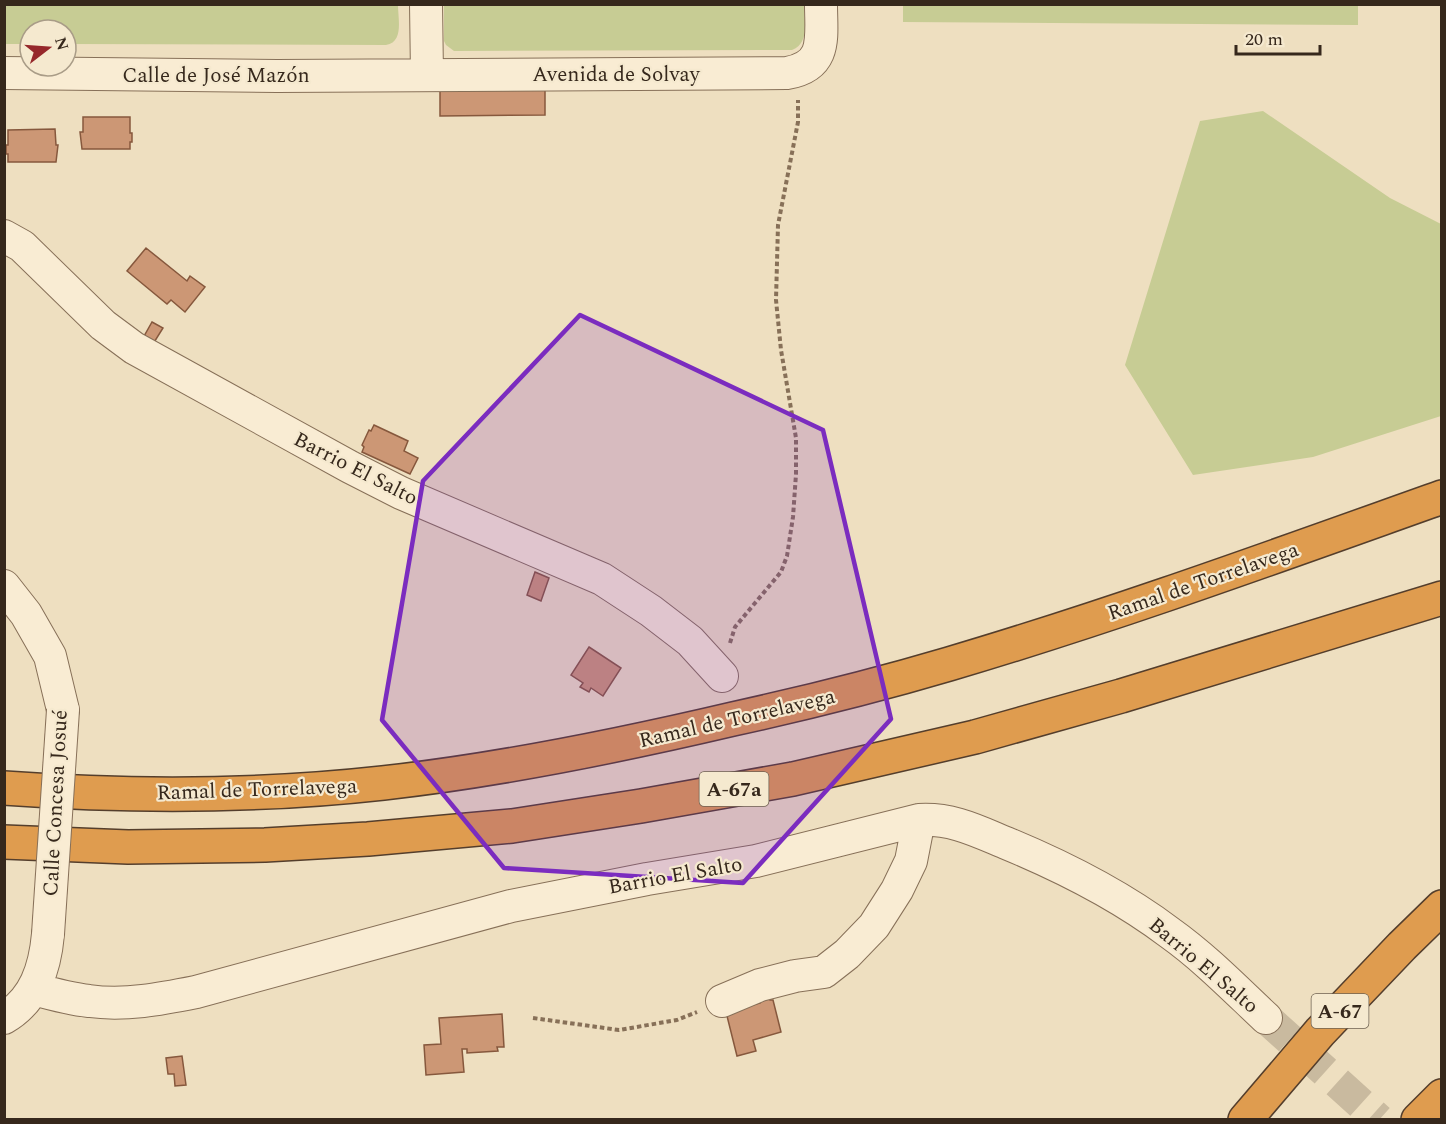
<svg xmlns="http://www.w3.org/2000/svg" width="1446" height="1124" font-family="Spectral,serif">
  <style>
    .green { fill: #c7cc94 }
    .building { fill: #cc9775; stroke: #86583d; stroke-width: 1.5 }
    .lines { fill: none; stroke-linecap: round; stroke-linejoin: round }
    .street-tunnel { stroke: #c9ba9f; stroke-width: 32; stroke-dasharray: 32 16; stroke-linecap: butt }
    .street-casing { stroke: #877058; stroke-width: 34 }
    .highway-casing { stroke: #543e2c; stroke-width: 36 }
    .path { stroke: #877058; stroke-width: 4; stroke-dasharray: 4.5 3; stroke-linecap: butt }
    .street { stroke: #f9ecd3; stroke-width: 32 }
    .highway { stroke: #df9c4f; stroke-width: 33 }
    .street-bridge-casing { stroke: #877058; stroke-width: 34; stroke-linecap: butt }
    .street-bridge { stroke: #f9ecd3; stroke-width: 32 }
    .marked { fill: #7b2cbf; fill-opacity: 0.2; stroke: #7b2cbf; stroke-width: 4.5; stroke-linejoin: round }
    .labels { text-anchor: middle; stroke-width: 4.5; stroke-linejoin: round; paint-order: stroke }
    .shield { fill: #f5e9cf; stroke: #6f6252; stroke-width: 1.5 }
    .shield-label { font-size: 20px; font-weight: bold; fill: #36281c }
    .street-label { font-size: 21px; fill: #36281c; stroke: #f5e9cf }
  </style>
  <rect width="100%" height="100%" fill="#eedfc0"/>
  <path class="green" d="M5,4L398,5C398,19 404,42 386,45L66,44V30H30V44H5Z
    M903,4H1358V25L903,22Z
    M444,5H804C804,21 810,43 792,50L454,51L446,45L444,41Z
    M1263,111L1390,198L1441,224V416L1313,457L1193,475L1125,365L1200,121Z"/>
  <path class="building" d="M545,84V115L440,116V85Z
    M83,117H130V133H132V142H130V149H82L80,132H83Z
    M55,129L56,145H58L56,162H8V154H6V145H8V130Z
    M146,248L187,281L190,276L205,287L185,312L171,300L167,304L127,271Z
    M152,322L163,328L153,344L143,338Z
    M374,425L408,441L404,451L418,458L410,474L362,452L364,447L362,445L369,430L371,431Z
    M535,572L549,578L541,601L527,595Z
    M589,647L621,668L603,696L591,688L589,692L580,687L583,683L571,675Z
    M768,994L770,1000H773L781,1032L753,1040L756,1051L737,1056L726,1012L760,1003L759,997Z
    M502,1014L504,1047H497L498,1051L467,1053V1049H462L464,1072L426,1075L424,1045L441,1044L439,1018Z
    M182,1056L186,1085L175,1086L174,1074H168L166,1058Z"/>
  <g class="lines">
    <path class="street-tunnel" d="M1266,1018L1379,1120"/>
    <defs>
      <path id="street" d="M426,4L427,75
        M4,73L277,76L787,73C828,66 821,37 821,4
        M4,236L22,246L103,325L134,348L350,467L401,493L602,579L651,611L690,641L722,676
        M4,586L26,614L50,656L63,710
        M34,989C52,994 70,999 89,1001C125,1006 161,999 196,992L511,906L647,879L756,861L919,820C952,818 977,831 1006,843C1064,867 1121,896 1170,933C1205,958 1235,989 1266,1018
        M722,1001L760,985L795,976L824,972L847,954L874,926L897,890L911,861L919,820
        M4,1018C35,1000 45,968 48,934"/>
      <path id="highway" d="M4,788C130,797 257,797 383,783C501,770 618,746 733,719C806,703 878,685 949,664C1115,615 1279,555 1442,497
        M4,842L128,847L265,845L368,839L512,826L641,806L793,779L975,737L1121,696L1442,598
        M1245,1120L1320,1032L1402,946L1442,907
        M1418,1120L1442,1096"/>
    </defs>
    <use href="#street" class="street-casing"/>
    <use href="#highway" class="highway-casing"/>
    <path class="path" d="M730,643L735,627L781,572L787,556L793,517L796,474V438L781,350L776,300L778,225L798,122V100
      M533,1018L619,1030L677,1020L697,1012"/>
    <use href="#street" class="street"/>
    <use href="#highway" class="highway"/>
    <defs>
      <path id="street-bridge" d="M48,934L63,710"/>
    </defs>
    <use href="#street-bridge" class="street-bridge-casing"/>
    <use href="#street-bridge" class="street-bridge"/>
  </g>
  <path class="marked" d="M580,315L823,430L891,719L743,883L504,868L382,720L423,481Z"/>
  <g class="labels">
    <g class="shield">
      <rect x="699.5" y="772" width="69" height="34" rx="4.5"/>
      <rect x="1311.5" y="994" width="57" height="34" rx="4.5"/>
    </g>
    <g class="shield-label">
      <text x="734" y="796">A-67a</text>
      <text x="1340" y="1018">A-67</text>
    </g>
    <g class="street-label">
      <text x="616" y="81">Avenida de Solvay</text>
      <text x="216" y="82">Calle de José Mazón</text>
      <text transform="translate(356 468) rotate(27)" y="7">Barrio El Salto</text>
      <text transform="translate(1203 581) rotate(-19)" y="7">Ramal de Torrelavega</text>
      <text transform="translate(737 718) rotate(-13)" y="7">Ramal de Torrelavega</text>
      <text transform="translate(257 789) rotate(-2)" y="7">Ramal de Torrelavega</text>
      <text transform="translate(55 803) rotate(-87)" y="7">Calle Concesa Josué</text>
      <text transform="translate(675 875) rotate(-10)" y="7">Barrio El Salto</text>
      <text transform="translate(1204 965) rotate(40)" y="7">Barrio El Salto</text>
    </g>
  </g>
  <rect width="1446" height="1124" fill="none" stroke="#36281c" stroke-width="12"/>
  <g transform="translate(48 48) rotate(73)"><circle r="28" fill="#f5e9cf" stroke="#a99c87" stroke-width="1.5"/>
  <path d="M0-4.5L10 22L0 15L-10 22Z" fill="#96282b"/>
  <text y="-9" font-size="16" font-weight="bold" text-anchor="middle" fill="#36281c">N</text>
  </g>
  <path d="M1236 45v9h84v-9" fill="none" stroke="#36281c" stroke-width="3"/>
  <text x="1245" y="45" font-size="18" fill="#36281c" stroke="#f5e9cf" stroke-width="4.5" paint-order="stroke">20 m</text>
</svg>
